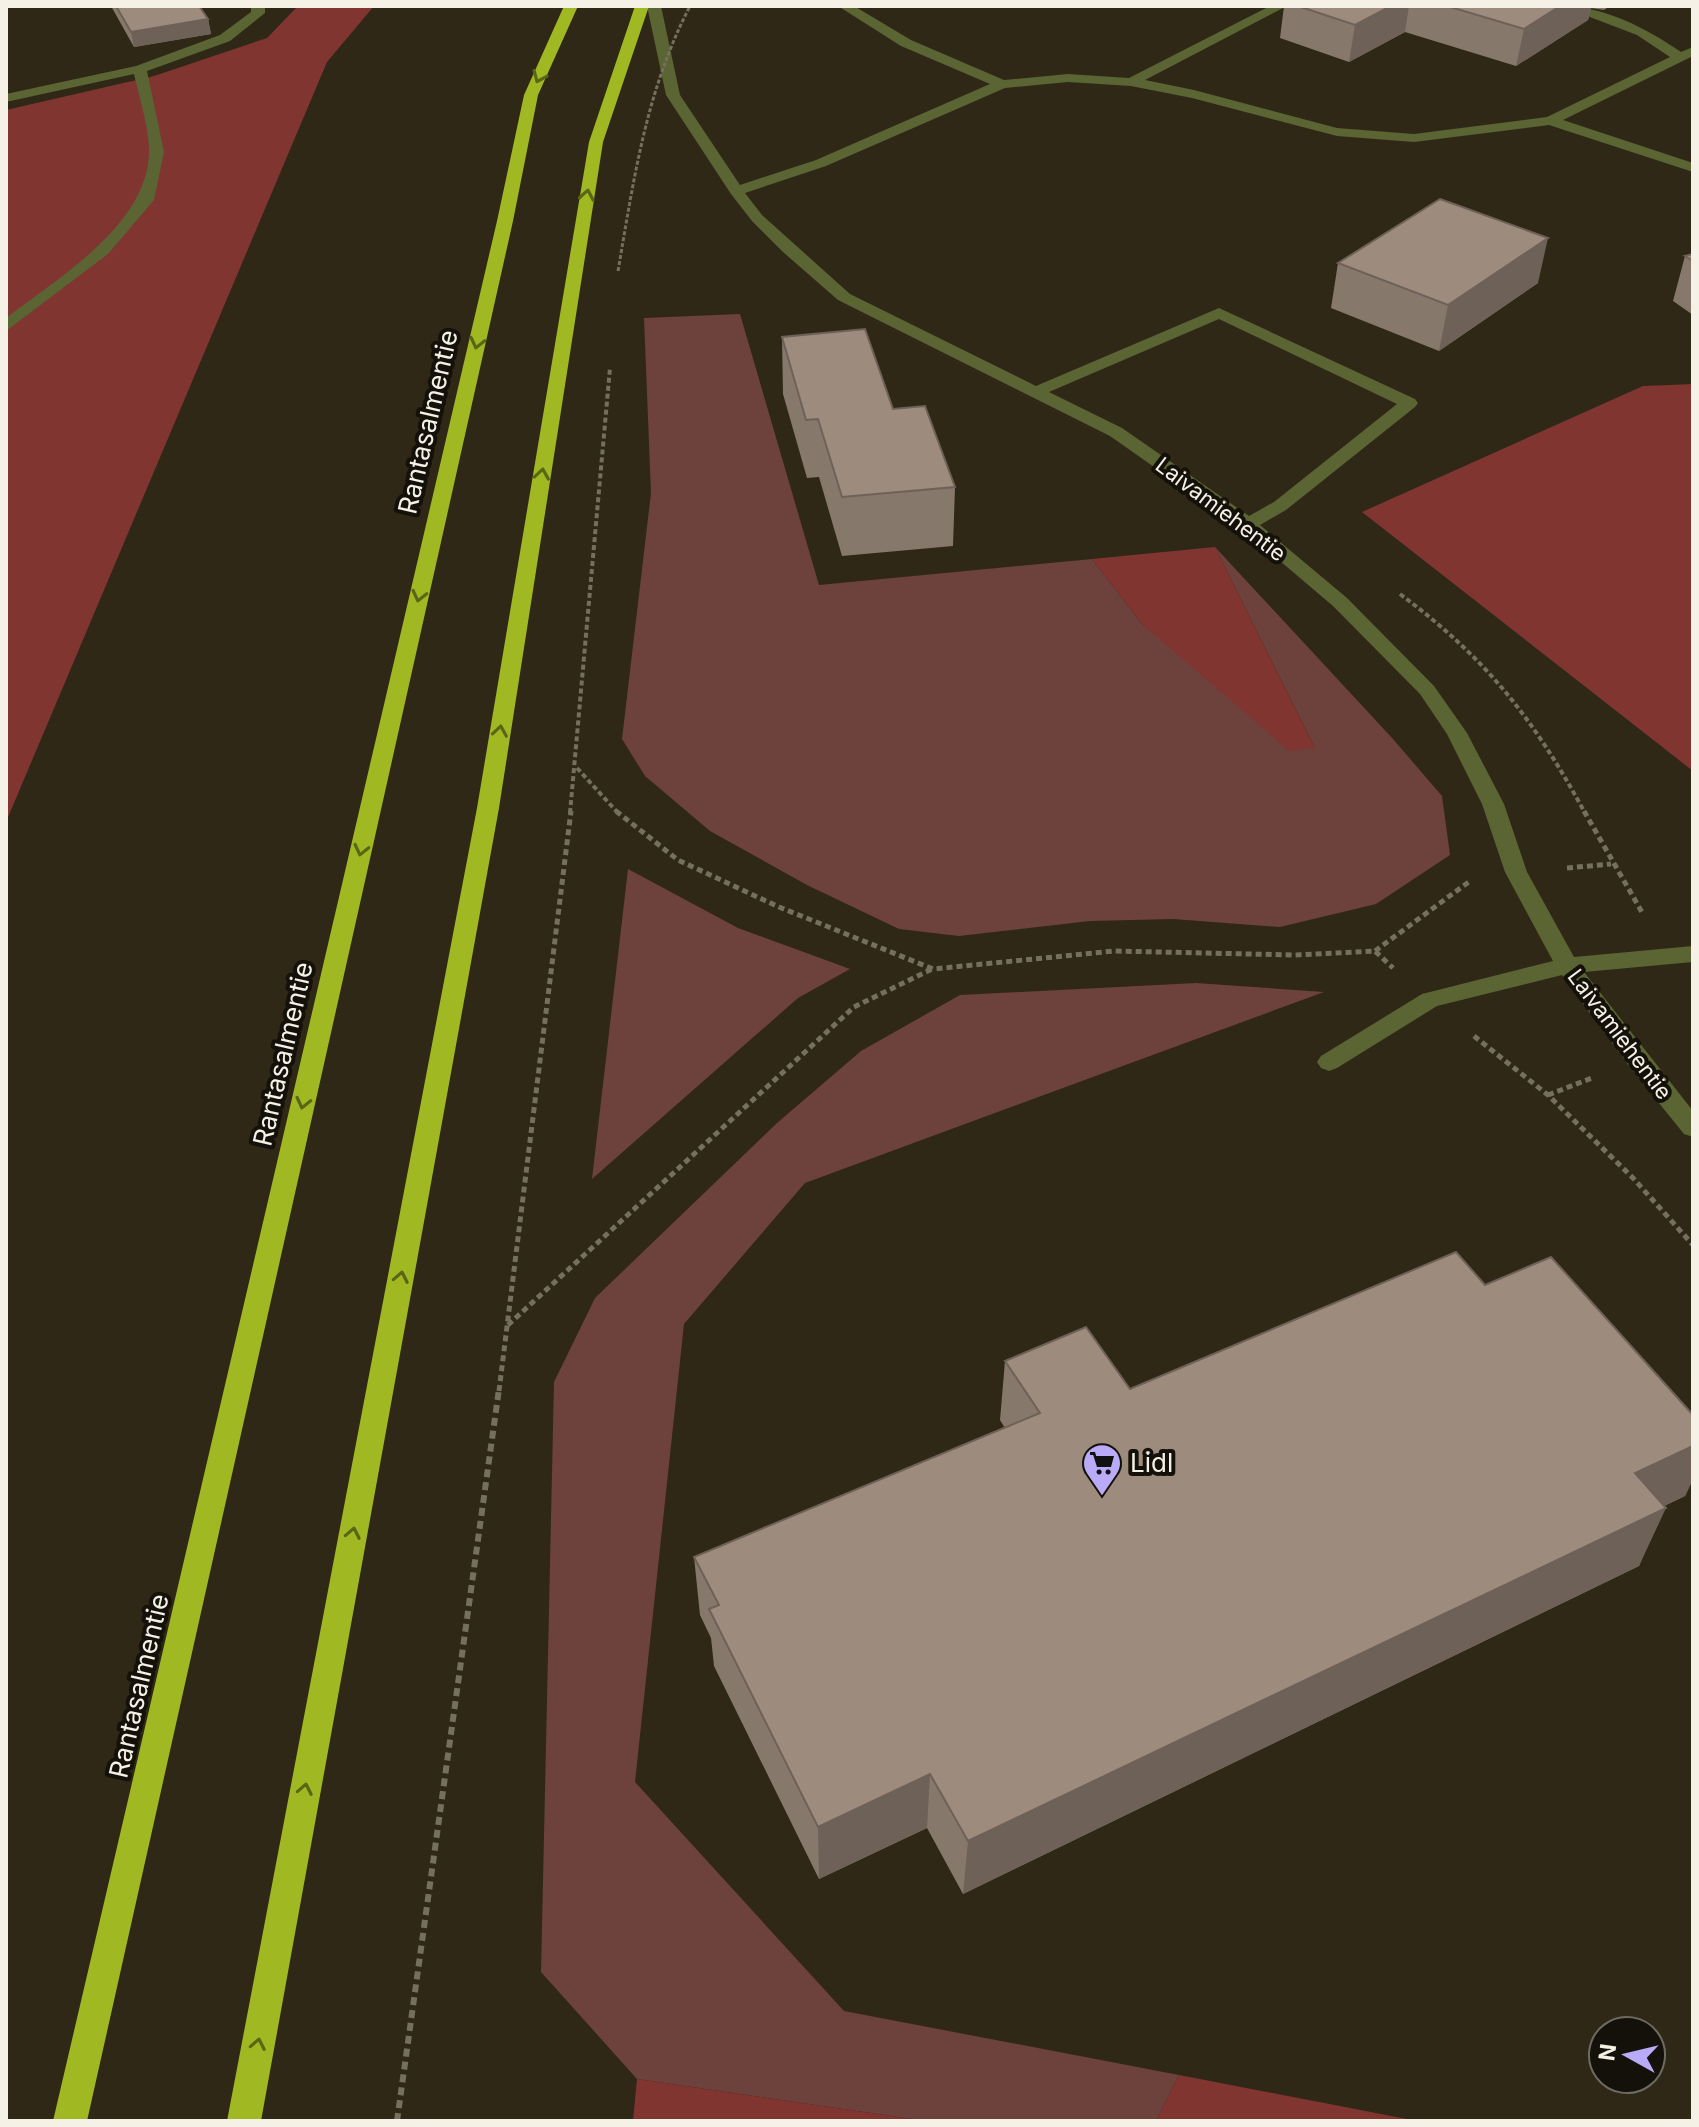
<svg xmlns="http://www.w3.org/2000/svg" width="1699" height="2127" font-family="Inter,sans-serif">
  <style>
    .green { fill: #6d413c }
    .forest { fill: #803531 }
    .lines { fill: none; stroke-linecap: round; stroke-linejoin: round }
    .path-far2 { stroke: #756f60; stroke-width: 4; stroke-dasharray: 5 3; stroke-linecap: butt }
    .path-far1 { stroke: #756f60; stroke-width: 5; stroke-dasharray: 6 4; stroke-linecap: butt }
    .path { stroke: #756f60; stroke-width: 6; stroke-dasharray: 8 5; stroke-linecap: butt }
    .minor { fill: #5a6533; fill-rule: evenodd }
    .highway { fill: #a0b923; fill-rule: evenodd }
    .path-bridge { stroke: #756f60; stroke-width: 3; stroke-dasharray: 4 2; stroke-linecap: butt }
    .wall { fill: #87786c }
    .shaded-wall { fill: #6e6158 }
    .building { fill: #9d8b7e; stroke: #6e6158; stroke-width: 2 }
    .oneway { stroke: #5a6516 }
    .labels { text-anchor: middle; stroke-width: 8; stroke-linejoin: round; paint-order: stroke }
    .far-street-label { font-size: 22px; fill: #f5f1e6; stroke: #14110a }
    .street-label { font-size: 26px; fill: #f5f1e6; stroke: #14110a }
    .poi-label { font-size: 26px; fill: #f5f1e6; stroke: #14110a; text-anchor: start }
  </style>
  <rect width="100%" height="100%" fill="#2f2817"/>
  <path class="green" d="M740,314L819,585L1092,559L1142,624L1315,748L1215,547L1393,739L1442,796L1450,855L1376,904L1280,927L1173,919L1090,921L959,936L899,929L807,885L710,831L645,776L622,739L651,493L644,318Z
    M628,869L738,928L850,969L798,998L592,1179Z
    M1196,983L1324,992L805,1183L684,1324L635,1782L844,2011L1179,2075L1156,2121H926L637,2079L541,1972L554,1382L595,1298L777,1123L861,1051L960,995Z"/>
  <path class="forest" d="M298,6H374L327,62L6,822V110L154,76L267,38Z
    M1693,384V771L1362,512L1643,386Z
    M1215,547L1315,748L1289,751L1142,624L1092,559Z
    M1179,2075L1417,2121H1156Z
    M637,2079L926,2121H633Z"/>
  <g class="lines">
    <path class="path-far2" d="M1400,594C1486,658 1534,719 1585,813
      M577,768L618,813
      M570,813L610,368"/>
    <path class="path-far1" d="M616,811L678,860L779,907L933,969L1114,951L1294,955L1375,951L1393,968
      M1584,811L1643,914
      M1567,868L1611,864
      M1375,951L1470,881
      M1474,1036L1548,1095L1633,1178L1693,1245
      M1548,1095L1592,1078
      M508,1325L854,1007L932,969
      M499,1391L571,811"/>
    <path class="path" d="M397,2121L499,1389"/>
    <path class="minor" d="M251,6H265V13L230,41L147,71L164,152L154,200L108,254L6,331V318C58,278 147,225 149,153C150,131 139,97 134,74L6,102V94L136,66L220,35L251,12Z
      M647,6H661L680,95L740,185L816,160L990,84L901,46L838,6H854L911,40L1004,80L1068,74L1129,78L1270,6H1287L1145,80L1194,90L1337,128L1414,134L1547,117L1670,57L1637,35L1561,6C1604,6 1646,28 1681,52L1693,47V56L1563,120L1693,163V172L1549,125L1414,142L1337,136L1192,98L1131,86L1068,82L1005,88L826,166L745,193L762,215L850,294L1036,386L1219,308L1415,399L1418,403L1415,407L1286,510L1260,525L1347,598L1434,686L1467,733L1504,804L1527,872L1574,957L1693,946V962L1584,972L1693,1111V1137L1684,1134L1629,1066L1562,975L1437,1006L1337,1068L1329,1071L1321,1068L1317,1062L1321,1056L1422,994L1553,961L1505,872L1482,804L1447,734L1420,694L1333,606L1241,528L1110,436L838,300L783,252L752,221L731,194L666,95ZM1219,319L1397,404L1274,502L1249,516L1122,428L1049,392Z"/>
    <path class="highway" d="M564,6H578L538,95L513,221L87,2121H53L497,221L524,95Z
      M635,6H649L603,142L499,808L261,2121H227L477,808L589,142Z"/>
    <path class="path-bridge" d="M618,271C634,178 646,91 690,6"/>
  </g>
  <path class="wall" d="M111,6H199L208,19L211,34L134,47Z
    M1284,6H1610L1604,10L1591,8L1588,20L1516,66L1405,32L1349,62L1280,38Z
    M1693,254V315L1673,301L1685,256Z
    M1338,263L1538,283L1439,351L1331,308Z
    M782,337L893,409L955,487L953,546L842,556L819,477L807,478L783,394Z
    M1485,1285L1693,1415V1479L1685,1496L1664,1506L1639,1566L963,1894L927,1828L819,1879L714,1666L711,1638L700,1615L694,1557L1005,1428L1000,1420L1005,1361L1130,1389Z"/>
  <path class="shaded-wall" d="M1391,6H1409L1405,32L1349,62L1355,25Z
    M1560,6H1592L1588,20L1516,66L1524,29Z
    M208,19L211,34L134,47L131,32Z
    M1548,238L1538,283L1439,351L1448,305Z
    M1693,1446V1479L1685,1496L1610,1532L1635,1473Z
    M1666,1508L1639,1566L963,1894L968,1841Z
    M930,1774L927,1828L819,1879L818,1827Z"/>
  <path class="building" d="M116,6H199L208,19L131,32Z
    M1298,6H1391L1355,25Z
    M1447,6H1560L1524,29Z
    M1440,199L1548,238L1448,305L1338,263Z
    M1693,254V261L1685,256Z
    M865,329L893,409L925,406L955,487L842,497L818,419L806,420L782,337Z
    M1456,1252L1485,1285L1551,1257L1693,1415V1446L1635,1473L1666,1508L968,1841L930,1774L818,1827L709,1609L719,1605L694,1557L1040,1413L1005,1361L1086,1327L1130,1389Z"/>
  <defs><path id="oneway-chevron" d="M-2-3.5L2.5 0L-2 3.5" fill="none" stroke-width="1.6" stroke-linecap="round" stroke-linejoin="round" transform="scale(2)"/></defs>
  <g class="oneway">
    <use href="#oneway-chevron" transform="translate(539 77) rotate(113)"/>
    <use href="#oneway-chevron" transform="translate(587 195) rotate(-80)"/>
    <use href="#oneway-chevron" transform="translate(477 343) rotate(103)"/>
    <use href="#oneway-chevron" transform="translate(542 474) rotate(-81)"/>
    <use href="#oneway-chevron" transform="translate(419 596) rotate(103)"/>
    <use href="#oneway-chevron" transform="translate(500 731) rotate(-81)"/>
    <use href="#oneway-chevron" transform="translate(361 850) rotate(103)"/>
    <use href="#oneway-chevron" transform="translate(303 1103) rotate(103)"/>
    <use href="#oneway-chevron" transform="translate(401 1277) rotate(-79)"/>
    <use href="#oneway-chevron" transform="translate(353 1533) rotate(-79)"/>
    <use href="#oneway-chevron" transform="translate(305 1789) rotate(-79)"/>
    <use href="#oneway-chevron" transform="translate(258 2044) rotate(-79)"/>
  </g>
  <defs>
    <symbol id="supermarket-pin" viewBox="-11 -11 22 30"><path d="M0 17L-7.5 6A9.5 9.5 0 1 1 7.5 6Z" fill="#b9abf7" stroke="#14110a"/><path d="M-6-5.5h2.5l.6 2H6L4.5 2H-2.5L-4.4-4H-6ZM-1.5 3.2a1.3 1.3 0 1 0 .1 0ZM3 3.2a1.3 1.3 0 1 0 .1 0Z" fill="#111"/></symbol>
  </defs>
  <g fill-rule="evenodd">
    <use href="#supermarket-pin" x="1080" y="1441" width="44" height="60"/>
  </g>
  <g class="labels">
    <g class="far-street-label">
      <text transform="translate(1221 509) rotate(37)" y="8">Laivamiehentie</text>
      <text transform="translate(1620 1034) rotate(53)" y="8">Laivamiehentie</text>
    </g>
    <g class="street-label">
      <text transform="translate(428 422) rotate(-77)" y="9">Rantasalmentie</text>
      <text transform="translate(283 1054) rotate(-77)" y="9">Rantasalmentie</text>
      <text transform="translate(139 1686) rotate(-77)" y="9">Rantasalmentie</text>
    </g>
    <g class="poi-label">
      <text x="1130" y="1472">Lidl</text>
    </g>
  </g>
  <rect width="1699" height="2127" fill="none" stroke="#f5f1e6" stroke-width="16"/>
  <g transform="translate(1627 2055) rotate(278)"><circle r="38" fill="#14110a" stroke="#6e6b62" stroke-width="2"/>
  <path d="M0-6L14 30L0 20L-14 30Z" fill="#b9abf7"/>
  <text y="-12" font-size="22" font-weight="bold" text-anchor="middle" fill="#f5f1e6">N</text>
  </g>
</svg>
